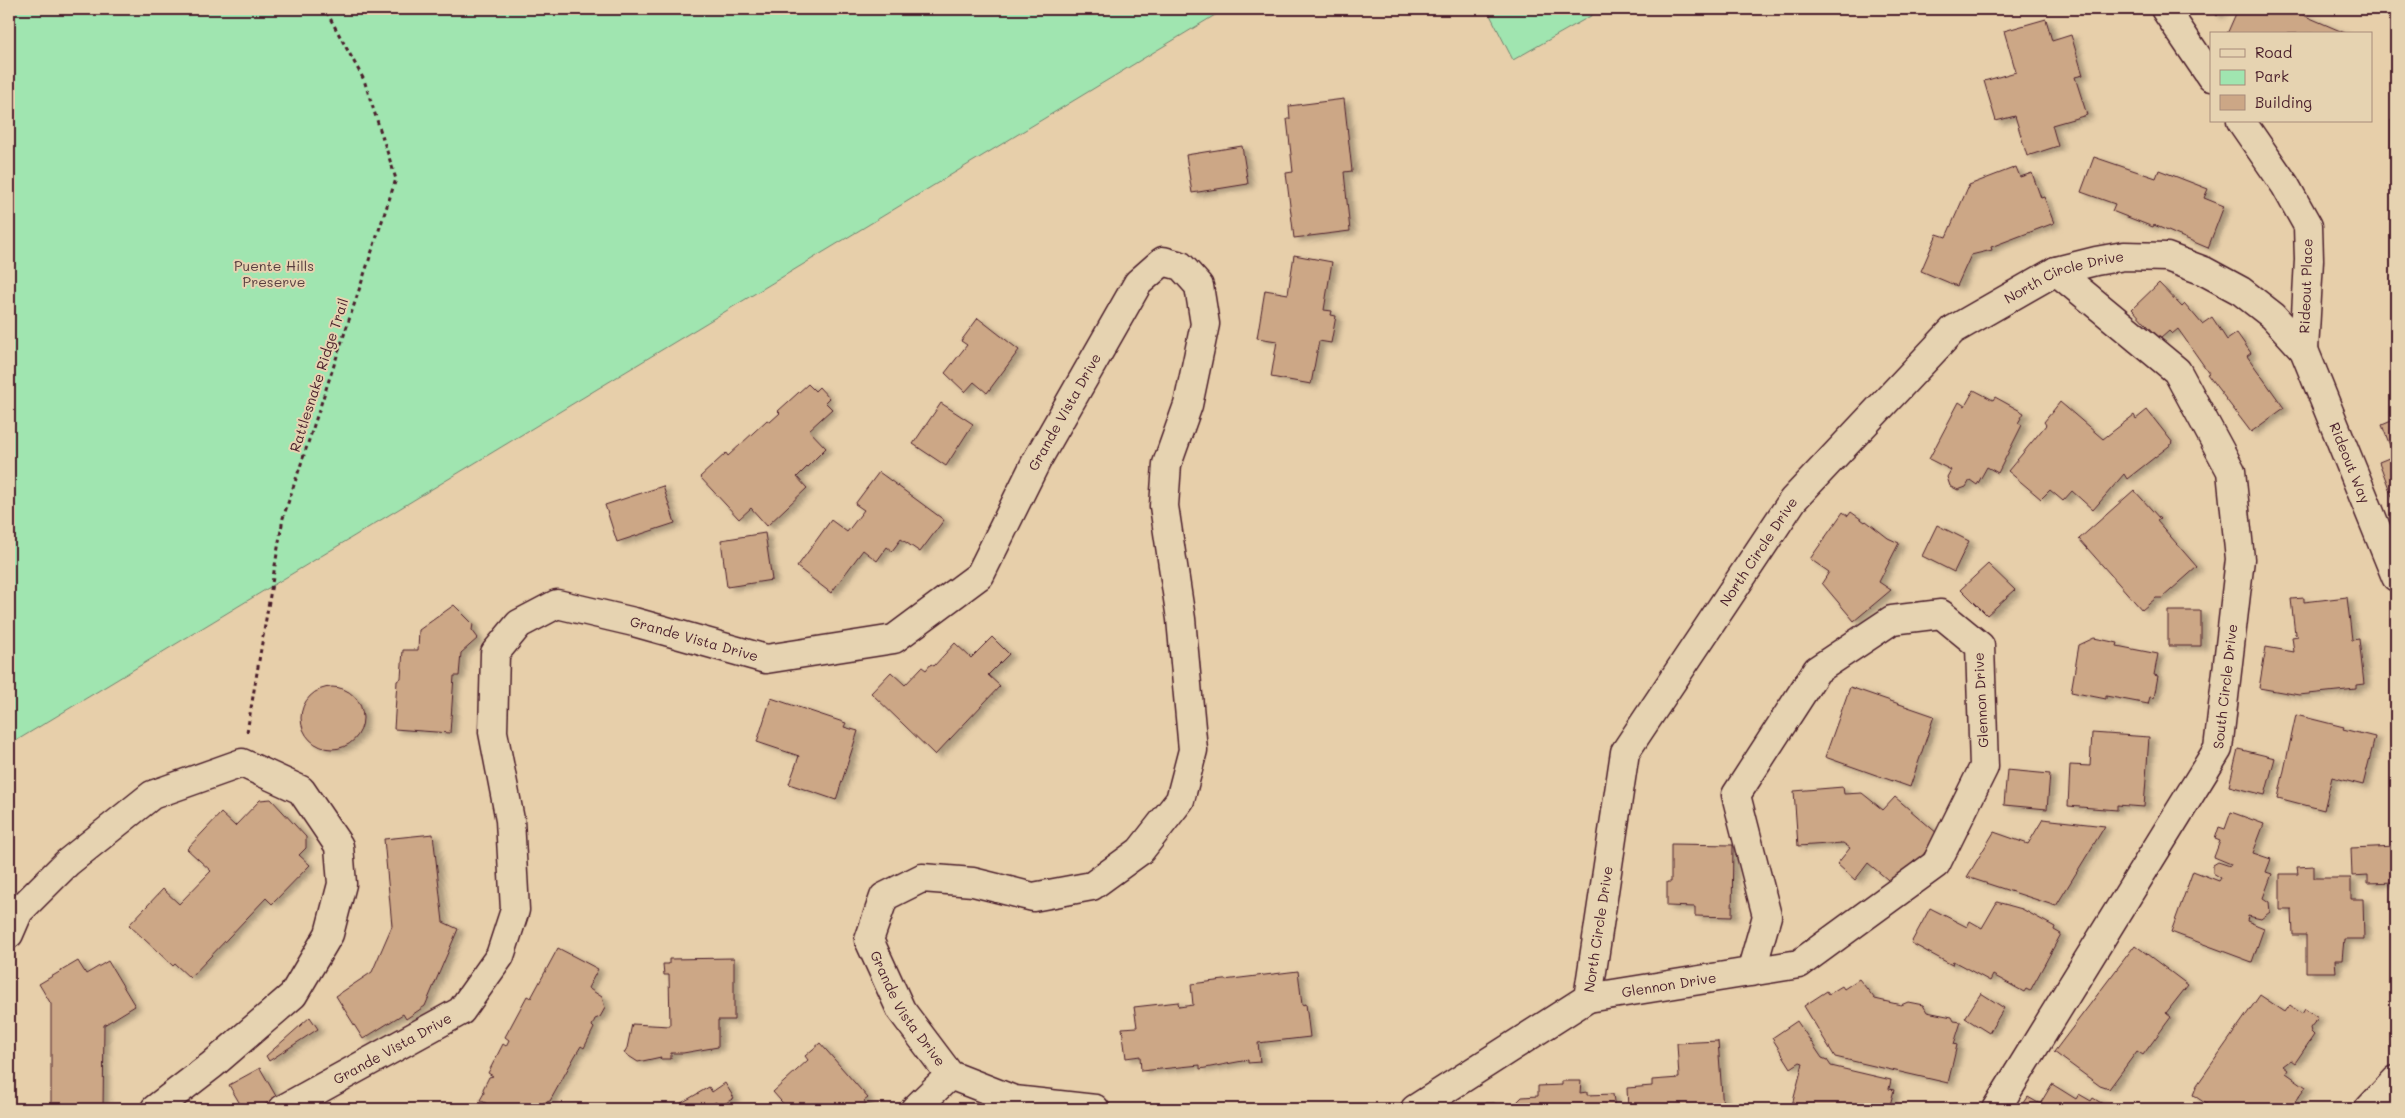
<svg xmlns="http://www.w3.org/2000/svg" width="2405" height="1118" font-family="Mali,sans-serif">
  <style>
    .green { fill: #a0e5b0; stroke: #75826e }
    .building { fill: #cca786; stroke: #4a1f2b; filter: url(#shadow) }
    .lines { fill: none; stroke-linecap: round; stroke-linejoin: round }
    .minor-casing { stroke: #4a1f2b; stroke-width: 31 }
    .path { stroke: #4a1f2b; stroke-width: 3; stroke-dasharray: 4 4; stroke-linecap: butt }
    .minor { stroke: #e6d3b1; stroke-width: 28 }
    .labels { text-anchor: middle; stroke-width: 4; stroke-linejoin: round; paint-order: stroke }
    .park-label { font-size: 14px; fill: #573d3f; stroke: #e6d3b1 }
    .street-label { font-size: 14px; fill: #4a1f2b; stroke: #e6d3b1 }
  </style>
  <defs>
    <filter id="shadow"><feDropShadow dx="5.5" dy="3" stdDeviation="2.5" flood-color="#0004"/></filter>
  </defs>
  <rect width="100%" height="100%" fill="#e7cfaa"/>
  <filter id="ink" filterUnits="userSpaceOnUse"><feTurbulence type="fractalNoise" baseFrequency=".02" numOctaves="2"/><feDisplacementMap in="SourceGraphic" scale="10" xChannelSelector="R" yChannelSelector="G"/><feConvolveMatrix kernelMatrix="1 2 1 2 8 2 1 2 1" color-interpolation-filters="sRGB"/></filter>
  <g filter="url(#ink)">
    <path class="green" d="M9,9H1225L9,745Z
      M1487,9H1603L1513,60Z"/>
    <path class="building" d="M2212,9H2221L2217,16Z
      M2238,9H2289L2345,33L2227,34Z
      M2046,19L2052,41L2071,35L2083,75L2075,77L2087,115L2052,125L2058,146L2027,156L2015,116L1996,121L1984,81L2016,72L2004,31Z
      M1344,99L1352,171L1344,172L1350,231L1294,238L1286,173L1293,172L1287,119H1290L1289,106Z
      M2391,120H2396V190H2391Z
      M1242,146L1248,184L1192,193L1186,155Z
      M2094,157L2156,178L2159,170L2208,189L2204,198L2224,206L2208,248L2154,225L2153,227L2112,211L2115,204L2081,192Z
      M2016,167L2020,177L2032,173L2041,198L2044,197L2054,223L1991,247L1992,250L1971,255L1957,286L1921,271L1937,234L1946,237L1969,185Z
      M1294,255L1332,262L1324,310L1332,311L1331,315L1336,316L1331,343L1319,341L1311,384L1271,377L1277,341L1257,338L1265,290L1288,294Z
      M2159,283L2182,307L2185,304L2202,324L2212,317L2227,340L2237,333L2251,353L2247,356L2284,408L2251,432L2207,374L2209,373L2178,329L2172,334L2169,331L2160,339L2132,309Z
      M978,318L1019,350L987,393L974,382L965,392L945,373L967,345L961,341Z
      M808,384L815,391L819,387L829,398L825,402L832,409L809,430L826,448L797,477L807,488L767,526L751,508L739,519L700,477L726,453L728,456L767,420L770,422L780,413L778,411Z
      M1974,390L1993,400L1995,397L2024,413L2018,423L2022,425L1998,473L1987,467L1977,485L1970,480L1966,487L1958,490L1950,486L1947,477L1951,470L1929,459L1959,402L1965,406Z
      M2060,402L2103,439L2134,415L2136,419L2147,410L2173,443L2127,479L2124,474L2093,510L2072,491L2063,501L2050,490L2041,499L2008,471L2046,425L2044,422Z
      M941,403L973,424L946,466L913,444Z
      M2396,419V507L2379,462L2394,456L2382,425Z
      M879,472L944,520L920,552L901,539L892,551L887,547L877,561L863,550L831,593L797,567L831,520L847,532L864,510L855,504Z
      M663,486L675,523L617,542L605,505Z
      M2134,490L2160,519L2157,521L2197,567L2162,598H2156L2142,610L2079,539Z
      M1843,512L1848,516L1851,512L1865,522L1866,521L1888,538L1899,543L1879,582L1891,590L1854,621L1822,583L1829,572L1810,559Z
      M1937,525L1969,541L1954,572L1922,556Z
      M765,533L772,580L727,587L721,540Z
      M1988,564L2015,590L1987,615L1961,589Z
      M2347,597L2352,640L2359,639L2364,684L2356,685V689L2299,695L2259,688L2266,647L2294,652L2292,637L2298,636L2295,634L2291,599L2304,598V602Z
      M454,605L473,624L472,630L478,638L461,653L459,676H454L450,733L394,729L397,681L401,678L403,650H418L419,630Z
      M2168,611H2201V646H2168Z
      M992,637L1009,654L988,675L1000,686L935,755L871,693L891,672L905,685L922,667L926,670L931,664L934,666L955,643L971,658Z
      M2094,638L2118,643L2117,646L2158,654L2154,675L2158,676L2154,698L2150,697L2148,704L2106,696V699L2071,692L2079,645Z
      M301 718a31 31 0 1 1 62 0a31 31 0 1 1-62 0Z
      M1850,687L1934,716L1910,787L1825,757Z
      M771,698L846,723L844,727L858,731L836,800L789,784L799,756L757,742Z
      M2296,715L2344,727L2343,729L2375,737L2363,785L2332,777L2324,810L2278,798Z
      M2092,733L2149,737L2144,807L2117,805V810L2068,806L2070,765L2090,766Z
      M2238,749L2275,758L2265,795L2229,786Z
      M2007,770L2050,774L2047,809L2004,805Z
      M1843,787L1844,794L1862,793L1883,810L1895,797L1938,834L1918,862L1915,860L1894,885L1868,863L1855,880L1837,864L1850,848L1843,843L1798,846L1794,791Z
      M271,799L306,837V848L299,855L310,865L272,904L266,898L190,978L175,964L173,966L129,925L163,889L179,904L211,871L187,849L221,813L235,826L260,800Z
      M2231,812L2264,824L2253,853L2271,859L2266,872L2272,874L2263,898L2269,902L2270,912L2261,919L2248,916L2247,921L2264,928L2252,962L2171,932L2193,871L2219,881L2221,878L2213,873V865L2218,862L2230,866L2231,864L2214,857L2220,841L2215,839L2219,827L2225,829Z
      M2043,819L2105,826L2056,906L1967,877L1994,832L2028,844Z
      M433,834L443,922L458,929L425,1006L406,1019L403,1014L363,1039L336,996L372,972L392,926L384,839Z
      M1671,844L1733,845L1732,917L1695,916V907L1667,906V882H1671Z
      M2396,846V882L2368,883V875L2352,876L2351,848Z
      M2314,866V878H2351V899H2363L2364,939H2344L2342,960H2335L2336,972H2306V935H2293L2292,910H2280V874H2298L2297,867Z
      M1997,902L2022,909L2055,927L2054,930L2061,934L2030,991L2026,989L2024,992L1993,975L1990,981L1953,961L1952,965L1911,943L1930,908L1967,927L1970,921L1982,928Z
      M2135,945L2188,985L2166,1013L2171,1017L2143,1055L2137,1051L2109,1089L2100,1086L2054,1052Z
      M558,948L598,969L588,988L602,997L605,1008L600,1017L595,1019L592,1026L594,1028L584,1048L581,1046L575,1056L550,1101L543,1103L540,1109H497L480,1100L484,1093L483,1089L489,1077L493,1076L488,1073L503,1044L506,1046L509,1040L505,1037L527,996L531,998Z
      M734,958V1020H718V1047L683,1053H671V1059H660L661,1057L638,1062L624,1053L627,1048L632,1024L670,1026L669,975H664L663,964H669V959Z
      M78,961L86,974L108,961L135,1006L104,1025L103,1109H51V1004L39,984Z
      M1298,971L1302,1005L1306,1004L1310,1037L1258,1043L1260,1062L1248,1063V1060L1200,1069V1065L1141,1071L1140,1056L1126,1058L1122,1028L1137,1027L1134,1007L1178,1002L1179,1007L1193,1005L1191,984Z
      M1859,979L1875,999L1901,1005L1908,1002L1923,1005L1927,1012L1952,1017L1954,1021L1961,1022L1954,1044L1957,1045L1948,1083L1835,1057L1804,1006L1827,991L1829,994L1842,986L1844,989Z
      M1981,993L2004,1008L1989,1033L1965,1018Z
      M2260,995L2285,1012L2290,1005L2302,1014L2305,1009L2318,1018L2310,1028L2311,1032L2314,1035L2295,1063L2291,1060L2283,1066L2288,1070L2286,1073L2306,1087L2290,1109H2214L2193,1095L2197,1085Z
      M310,1017L318,1029L269,1061L266,1056Z
      M1797,1021L1822,1058L1827,1060L1831,1066L1891,1080L1889,1089L1894,1090L1889,1109H1791L1803,1063L1800,1062L1791,1068L1772,1038Z
      M1718,1041L1723,1109H1628L1627,1088L1652,1086V1080L1679,1078L1677,1043Z
      M820,1043L868,1098L864,1101L870,1109H788L773,1092L808,1060L805,1056Z
      M260,1068L277,1098L256,1109H243L229,1085Z
      M1562,1081H1581L1580,1093L1587,1092V1095L1613,1094L1615,1109H1480L1486,1103H1494L1501,1106H1513L1522,1097L1538,1096V1086L1562,1085Z
      M725,1083L734,1098L719,1107L716,1102L703,1109H671L709,1087L712,1092Z
      M2052,1084L2076,1099L2079,1094L2091,1101L2093,1098L2111,1109H2020L2028,1097L2040,1104Z"/>
    <g class="lines">
      <defs>
        <g id="minor">
          <path d="M2165,9L2211,77"/>
          <path d="M2241,121L2285,185L2308,226L2309,260L2304,350"/>
          <path d="M9,934L19,911L67,863L152,795L242,763L301,790L339,846L342,884L329,934L293,995L212,1065L155,1109"/>
          <path id="s1" d="M1588,998L1799,964L1936,864L1984,767L1980,646L1941,614L1892,620L1817,670L1736,795L1767,916L1751,972"/>
          <path id="s2" d="M283,1109L461,1011L500,956L515,910L510,820L493,732L495,653L519,624L557,604L634,622L766,659L894,639L980,575L1036,462L1138,283L1163,261L1181,266L1199,286L1205,324L1188,405L1167,464L1164,506L1181,619L1193,750L1180,800L1140,851L1092,886L1033,897L973,882L922,878L884,897L869,940L901,1010L950,1075L1014,1100L1095,1109"/>
          <path d="M915,1109L950,1075"/>
          <path id="s3" d="M1415,1109L1588,998L1625,752L1793,500L1953,330L2056,271L2096,261L2124,256L2167,257L2204,271L2241,291L2273,316L2304,350L2396,577"/>
          <path id="s4" d="M1996,1109L2218,749L2240,559L2231,471L2177,371L2056,271"/>
          <path d="M2369,1109L2396,1080"/>
        </g>
      </defs>
      <use href="#minor" class="minor-casing"/>
      <path class="path" d="M247,732L283,518L396,179L364,80L325,9"/>
      <use href="#minor" class="minor"/>
    </g>
  </g>
  <g class="labels">
    <g class="park-label">
      <text x="274" y="271">Puente Hills<tspan x="274" dy="16">Preserve</tspan></text>
    </g>
    <g class="street-label">
      <text dy="5" stroke="none"><textPath href="#s3" startOffset="1115">North Circle Drive</textPath></text>
      <text transform="translate(2306 286) rotate(-88)" y="5">Rideout Place</text>
      <text transform="translate(319 375) rotate(-72)" y="5">Rattlesnake Ridge Trail</text>
      <text dy="5" stroke="none"><textPath href="#s2" startOffset="1295">Grande Vista Drive</textPath></text>
      <text dy="5" stroke="none"><textPath href="#s3" startOffset="1512">Rideout Way</textPath></text>
      <text dy="5" stroke="none"><textPath href="#s3" startOffset="695">North Circle Drive</textPath></text>
      <text dy="5" stroke="none"><textPath href="#s2" startOffset="800">Grande Vista Drive</textPath></text>
      <text dy="5" stroke="none"><textPath href="#s4" startOffset="486">South Circle Drive</textPath></text>
      <text transform="translate(1981 700) rotate(-93)" y="5">Glennon Drive</text>
      <text dy="5" stroke="none"><textPath href="#s3" startOffset="275">North Circle Drive</textPath></text>
      <text dy="5" stroke="none"><textPath href="#s1" startOffset="82">Glennon Drive</textPath></text>
      <text dy="5" stroke="none"><textPath href="#s2" startOffset="2510">Grande Vista Drive</textPath></text>
      <text dy="5" stroke="none"><textPath href="#s2" startOffset="125">Grande Vista Drive</textPath></text>
    </g>
  </g>
  <rect width="2405" height="1118" fill="none" stroke="#e6d3b1" stroke-width="30"/>
  <rect x="15" y="15" width="2375" height="1088" fill="none" stroke="#4a1f2b" stroke-width="2" filter="url(#ink)"/>
  <rect x="2210" y="32" width="162" height="90" fill="#e6d3b1" stroke="#a88b7b"/>
  <rect x="2220" y="49" width="25" height="8" fill="#e6d3b1" stroke="#a88b7b"/>
  <text x="2255" y="58" font-size="15" fill="#4a1f2b">Road</text>
  <rect x="2220" y="70" width="25" height="15" fill="#a0e5b0" stroke="#a88b7b"/>
  <text x="2255" y="82" font-size="15" fill="#4a1f2b">Park</text>
  <rect x="2220" y="95" width="25" height="15" fill="#cca786" stroke="#a88b7b"/>
  <text x="2255" y="108" font-size="15" fill="#4a1f2b">Building</text>
</svg>
